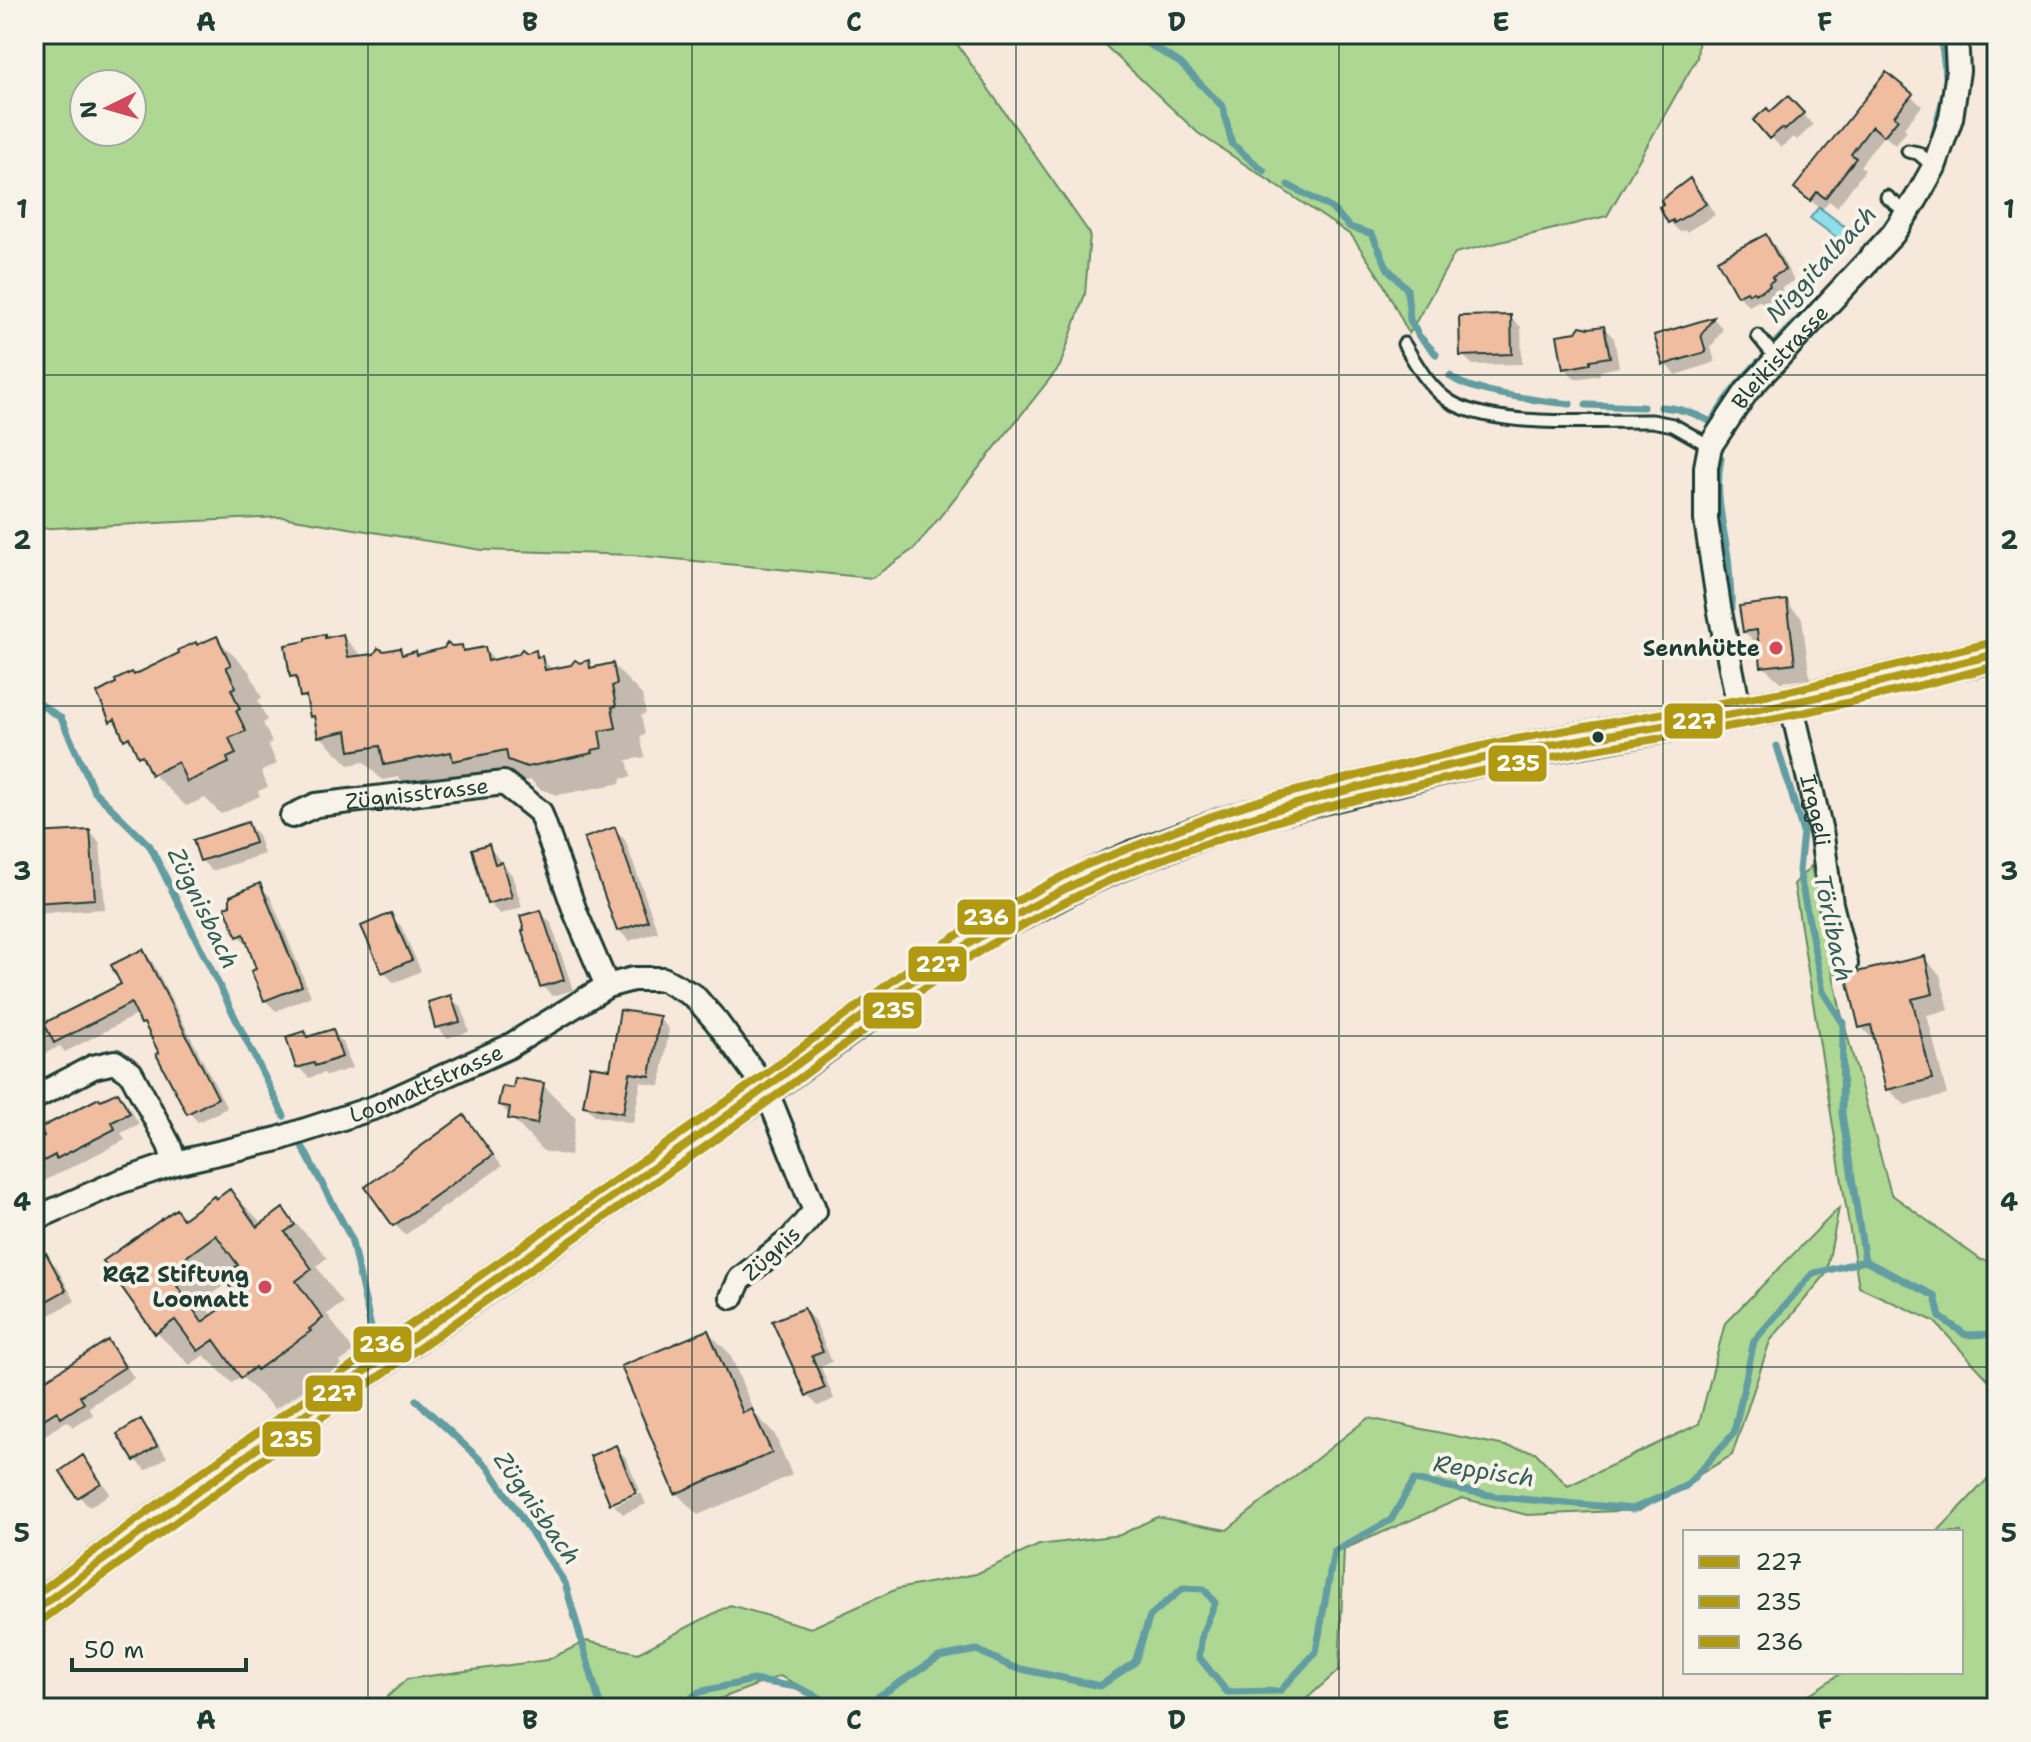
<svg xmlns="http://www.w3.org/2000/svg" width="2031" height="1742" font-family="'Shantell Sans',sans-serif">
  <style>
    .green { fill: #aed793; stroke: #668a64; stroke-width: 2; fill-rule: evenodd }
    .water { fill: #8eddeb; stroke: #629da2; stroke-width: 2 }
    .shadow { fill: #0003; fill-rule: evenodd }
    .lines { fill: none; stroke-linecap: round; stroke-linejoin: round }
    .stream { stroke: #629da2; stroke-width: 7 }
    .building { fill: #f0bda1; stroke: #1f3d34; stroke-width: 2; fill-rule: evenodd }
    .lane-casing { stroke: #1f3d34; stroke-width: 17 }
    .street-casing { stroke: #1f3d34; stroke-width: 28 }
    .secondary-casing { stroke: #1f3d34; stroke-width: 38 }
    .lane { stroke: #f7f3e8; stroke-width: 11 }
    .street { stroke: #f7f3e8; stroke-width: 22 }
    .secondary { stroke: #f7f3e8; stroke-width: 32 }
    .bus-1-casing { stroke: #f7f3e8; stroke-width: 14 }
    .bus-2-casing { stroke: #f7f3e8; stroke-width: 14 }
    .bus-3-casing { stroke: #f7f3e8; stroke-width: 14 }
    .bus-1 { stroke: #b19a12; stroke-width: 8 }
    .bus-2 { stroke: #b19a12; stroke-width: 8 }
    .bus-3 { stroke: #b19a12; stroke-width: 8 }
    .grid { fill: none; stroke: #1f3d34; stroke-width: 2; stroke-opacity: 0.55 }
    .poi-dot { fill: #d1495b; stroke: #f7f3e8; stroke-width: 3 }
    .bus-dot { fill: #1f3d34; stroke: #f7f3e8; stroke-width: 3 }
    .labels { text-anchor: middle; stroke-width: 8; stroke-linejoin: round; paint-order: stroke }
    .street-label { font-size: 22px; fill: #1f3d34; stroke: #f7f3e8 }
    .poi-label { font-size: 22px; font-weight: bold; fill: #1f3d34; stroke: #f7f3e8; text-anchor: end }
    .water-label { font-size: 24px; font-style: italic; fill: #355d59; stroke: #f7f3e8 }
    .line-badge { stroke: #f7f3e8; stroke-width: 3 }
    .badge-label { font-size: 22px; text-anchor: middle; font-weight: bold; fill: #fff }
    .neatline { fill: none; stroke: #1f3d34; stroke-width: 3 }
    .grid-label { font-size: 26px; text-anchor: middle; font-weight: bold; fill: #1f3d34 }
  </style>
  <rect width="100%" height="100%" fill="#f6e8da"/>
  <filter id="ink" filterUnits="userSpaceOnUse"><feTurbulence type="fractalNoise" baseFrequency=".0125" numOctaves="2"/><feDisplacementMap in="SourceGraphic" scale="16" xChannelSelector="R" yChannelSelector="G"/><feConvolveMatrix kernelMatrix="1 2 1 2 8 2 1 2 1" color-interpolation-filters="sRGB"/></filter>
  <g filter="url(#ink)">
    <path class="green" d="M34,34H950L1090,234L1085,294L1060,366L915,548L872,578L633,555L482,550L282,517L34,529ZM84,84H132V132H84Z
      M1093,34H1699L1697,58L1607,216L1455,253L1409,334L1382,281L1352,236L1198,133Z
      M1811,866L1841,1013L1891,1194L1981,1260L1997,1261V1389L1934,1321L1859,1287L1794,884Z
      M1839,1208L1826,1274L1770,1341L1732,1455L1640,1510L1527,1515L1462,1498L1344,1549L1339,1670L1296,1708H829L802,1687L780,1676L696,1708H375L407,1679L547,1660L587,1641L638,1653L730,1605L811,1628L897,1589L976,1574L1039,1545L1120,1535L1157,1517L1227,1530L1368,1418L1535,1452L1568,1486L1699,1424L1725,1323Z
      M1997,1469V1708H1797L1805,1697L1843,1672H1961V1532H1937Z"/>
    <path class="water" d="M1819,207L1849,230L1840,240L1810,218Z"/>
    <path class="shadow" d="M1994,38H1997V67L1996,66Z
      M1886,74L1922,106L1904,128L1907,131L1895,145L1884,135L1860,166L1865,170L1837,207L1829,201L1822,210L1796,188Z
      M1788,98L1813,125L1797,140L1794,137L1781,148L1771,137L1770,114Z
      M1690,181L1701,192L1715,215L1686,232L1684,230L1680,232L1670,222Z
      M1766,236L1776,247L1794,281L1781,288L1783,291L1778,294L1779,297L1767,303L1758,301L1749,306L1738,295Z
      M1510,317L1521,327L1522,364L1473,365L1462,355Z
      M1714,319L1723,329L1711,347L1715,362L1676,375L1665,364L1656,336Z
      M1604,328L1614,338L1619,367L1600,371V375L1575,379L1565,368Z
      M1786,602L1802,618L1810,679L1780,682L1763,666L1761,648L1744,632Z
      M342,636L363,657L400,650L405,656L416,654L419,656L461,647L467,653L484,649L496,661L536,653L553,670L589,663L595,669L613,665L642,695L646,714L641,715L645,735L640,737L645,757L627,760L631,777L620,779L621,783L558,795L540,789L531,780L484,790L415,794L398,777L382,780L364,762L349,765L320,736L317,721L312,716L309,704L302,696L299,683L292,676L308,639Z
      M216,638L249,671L262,698L258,700L267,720L263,723L272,742L268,744L277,764L261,771L268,787L258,791L260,796L221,814L205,798L186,806L153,774L149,764L112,720L134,677Z
      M248,824L258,835L264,854L212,871L201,860Z
      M615,829L625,840L658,932L629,941L619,930Z
      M90,832L100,843L105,909L37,913L34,909V835Z
      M489,847L512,875L522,907L500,914L489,903Z
      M259,886L270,896L311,996L276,1011L265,1000L250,947L239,936Z
      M540,912L551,923L573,990L553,996L542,986Z
      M391,916L401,926L421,971L394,983L384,972L364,927Z
      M142,952L152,961L227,1108L198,1122L189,1112L150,1030L138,1014L65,1052L60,1046L34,1059V1006L47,1023L123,985Z
      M1924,958L1940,975L1949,1010L1927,1015L1947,1095L1905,1105L1888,1089L1877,1043L1861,1027Z
      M451,998L462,1008L469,1032L447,1038L437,1027Z
      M659,1018L669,1029L660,1086L641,1082L633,1123L596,1116L585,1106Z
      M332,1031L343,1042L352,1068L327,1076L324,1073L309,1078L298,1067L305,1034L310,1039Z
      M543,1085L576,1118L570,1156L543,1151L500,1105L515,1090Z
      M118,1094L128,1105L139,1124L121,1133L125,1140L34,1186V1143Z
      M464,1118L502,1166L405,1235L395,1225Z
      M230,1191L264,1225L283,1211L316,1244L327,1258L316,1266L343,1303L327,1314L354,1352L340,1362L342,1365L275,1409L241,1376L232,1383L204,1355L190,1365L157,1333L176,1212L184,1220ZM229,1282L237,1293L235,1301L213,1317L202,1302Z
      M46,1256L56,1266L75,1301L39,1321L44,1330L34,1335V1262Z
      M804,1310L815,1321L832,1362L821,1367L834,1399L818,1406L807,1395Z
      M708,1332L730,1354L755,1414L774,1433L792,1475L698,1515L676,1493Z
      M108,1342L118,1353L134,1378L89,1407L93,1415L73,1427L67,1421L34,1442V1390Z
      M141,1422L151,1432L167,1457L146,1470L136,1460Z
      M616,1447L626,1458L640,1490L614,1500V1505L641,1493L646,1504L623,1514L612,1503Z
      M83,1458L93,1468L110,1494L89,1507L79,1496Z"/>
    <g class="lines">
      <path class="stream" d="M1132,34L1180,63L1223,107L1232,144L1264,171
        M1932,142L1947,82L1940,34
        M1288,185L1331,208L1350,227L1372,234L1388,269L1407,289L1410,320L1419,336L1436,354
        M1776,342L1808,309
        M1450,376C1468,393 1544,401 1570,404
        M1586,405L1643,407
        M1661,407C1680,408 1694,413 1711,422
        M1711,422L1737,385L1758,362
        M1721,458C1714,491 1723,524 1728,557C1730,574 1730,591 1732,608
        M34,700L61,718L94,791L150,846L284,1116
        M1777,746L1803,832L1799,871L1823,992L1843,1023L1842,1114L1865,1261
        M302,1146L351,1238L374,1341
        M416,1400L488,1467L565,1583L601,1708
        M679,1708L699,1692L753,1680L797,1687L837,1706L870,1702L939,1657L977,1650L1012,1667L1100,1686L1135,1662L1150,1616L1183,1588L1204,1589L1215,1603L1202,1634L1199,1657L1227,1692L1280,1691L1316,1652L1334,1551L1391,1520L1414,1480L1499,1497L1633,1509L1686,1486L1734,1433L1754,1341L1812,1274L1865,1261L1935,1296L1940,1317L1966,1335L1997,1334"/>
    </g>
    <path class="building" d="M1886,72L1913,94L1894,116L1898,119L1884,136L1872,126L1851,154L1856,158L1825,198L1817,192L1810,201L1794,188Z
      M1788,96L1804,113L1785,130L1782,128L1769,139L1753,120L1767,108L1770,112Z
      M1690,178L1706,204L1674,223L1673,220L1668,223L1659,207L1663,205L1661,200Z
      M1766,234L1785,270L1772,277L1774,280L1769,283L1770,286L1755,294L1753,291L1749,294L1747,291L1737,296L1717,260Z
      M1511,315L1512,354L1460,356L1459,316Z
      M1714,317L1701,335L1706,352L1663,365L1654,335Z
      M1580,326L1589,328L1604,326L1610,357L1590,360V364L1563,369L1557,335L1576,332Z
      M1787,600L1795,663L1761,667L1757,630L1743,632L1739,606Z
      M325,634V638L343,634L348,657L374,654L378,648L384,651L400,648L402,655L416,651L417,655L444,648L447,643L452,646L462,645L463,651L485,647L488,661L518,654L522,649L527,653L536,650L537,657L542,656L545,670L571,665L575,660L580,663L589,660L590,668L613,663L617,684L612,686L616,706L612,707L616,728L599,731L602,748L592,750L593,753L527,767L508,760L506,750L453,761L451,752L384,765L380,746L350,751L347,731L318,737L314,716L310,717L306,696L300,697L296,676L290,677L285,645L306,641V638Z
      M217,636L231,665L226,667L236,687L231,689L240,709L236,711L246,731L229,738L236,754L227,758L229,763L187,782L178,762L151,775L142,755L138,757L129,737L124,740L115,719L110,722L97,693L116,683L115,680L132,672L134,675L179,653L178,650L196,642L197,645Z
      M248,822L255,843L200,861L193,840Z
      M615,827L648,921L617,931L584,838Z
      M90,830L95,899L34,903V833Z
      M489,844L495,864L502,862L512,897L487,904L472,849Z
      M260,883L302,986L264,1001L251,971L256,969L244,934L237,937L225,907L230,905V896Z
      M541,910L564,980L540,987L522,931L524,930L520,916Z
      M391,913L412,960L382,973L361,926Z
      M143,949L218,1098L187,1114L156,1054L159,1053L144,1023L141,1024L131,1003L54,1043L44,1023L121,984L111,965Z
      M1925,956L1933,994L1912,999L1932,1079L1886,1090L1871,1025L1859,1028L1847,978L1857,972Z
      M451,995L460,1022L435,1028L428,1002Z
      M620,1010L660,1016L650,1076L630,1073L623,1113L583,1106L590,1066L610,1069Z
      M333,1029L342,1057L315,1066L314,1063L296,1068L286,1037L305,1031L307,1037Z
      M515,1078L544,1083L537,1124L508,1119L510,1107L498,1105L502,1086L513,1088Z
      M118,1092L130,1113L112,1122L115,1129L56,1159L55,1155L42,1162L34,1147V1141L44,1136L40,1128L99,1098L101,1100Z
      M464,1115L493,1155L393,1226L365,1187Z
      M230,1189L257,1227L283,1208L295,1225L285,1232L312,1269L296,1281L323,1318L309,1329L311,1331L257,1370L255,1367L241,1378L214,1340L198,1351L175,1320L155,1334L103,1261L176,1209L183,1219L214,1196L216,1199ZM216,1235L238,1265L233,1269L237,1274L226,1282L234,1292L228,1296L232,1301L202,1322L177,1286L181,1283L171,1268Z
      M46,1253L66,1290L34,1308V1260Z
      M804,1308L823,1352L812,1356L825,1388L806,1396L772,1321Z
      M708,1330L743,1413L752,1409L772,1453L675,1494L621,1366Z
      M108,1340L125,1367L80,1396L84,1403L61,1418L57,1411L34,1425V1387Z
      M141,1419L157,1446L134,1461L117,1434Z
      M616,1445L636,1493L610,1504L590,1456Z
      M83,1455L101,1483L77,1498L60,1471Z"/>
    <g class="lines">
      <defs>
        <path id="lane" d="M1908,151L1918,153L1934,167
          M1887,197L1907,213
          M1758,336L1776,358
          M1404,344C1416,364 1427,384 1445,398C1485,430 1601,420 1652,421L1673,425L1710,446"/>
        <g id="street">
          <path id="s1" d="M1791,703L1822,836L1831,904L1846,964"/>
          <path id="s2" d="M1740,713L1719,607L1706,520V467L1710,446L1747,391L1893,234L1916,199L1934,167L1951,118L1958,71L1956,34"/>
          <path id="s3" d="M292,816L316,805L504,783L540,812L576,914L607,986"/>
          <path d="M34,1098L93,1067L115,1062L131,1073L169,1145L175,1163"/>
          <path id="s4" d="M34,1219L116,1183L175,1163L278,1139L376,1107L508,1047L607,986L633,979H663L694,996L716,1021L755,1074L773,1107L815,1211L791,1239L740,1279L732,1297"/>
        </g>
        <path id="secondary" d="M34,1611L193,1493L764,1090L936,964L983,933L1087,878L1135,857L1216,827L1271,810L1423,772L1507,753L1791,703L1997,654"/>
      </defs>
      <use href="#lane" class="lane-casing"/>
      <use href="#street" class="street-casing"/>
      <use href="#secondary" class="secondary-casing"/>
      <use href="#lane" class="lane"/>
      <use href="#street" class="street"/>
      <use href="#secondary" class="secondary"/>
      <defs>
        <path id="bus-1" d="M34,1611C255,1447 482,1289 707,1130C846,1032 978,918 1139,856C1257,810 1381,779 1504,754C1599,734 1696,723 1790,703C1860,689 1928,670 1997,654"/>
        <path id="bus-2" d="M41,1621C262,1457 487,1300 712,1142C851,1044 982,930 1142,867C1259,821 1383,791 1506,766C1601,746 1697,734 1791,715C1860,701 1929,683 1997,666"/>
        <path id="bus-3" d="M34,1596L186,1483L757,1080L929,954L977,922L1081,867L1212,816L1268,798L1420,760L1505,741L1789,691L1994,642"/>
      </defs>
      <use href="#bus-1" class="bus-1-casing"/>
      <use href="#bus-2" class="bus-2-casing"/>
      <use href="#bus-3" class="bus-3-casing"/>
      <use href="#bus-1" class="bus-1"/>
      <use href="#bus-2" class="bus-2"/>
      <use href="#bus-3" class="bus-3"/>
    </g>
  </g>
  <path class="grid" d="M368,34V1708M692,34V1708M1016,34V1708M1339,34V1708M1663,34V1708M34,375H1997M34,706H1997M34,1036H1997M34,1367H1997"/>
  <g class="poi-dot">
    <circle cx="1776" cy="648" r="8"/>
    <circle cx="265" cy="1287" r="8"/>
  </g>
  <circle class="bus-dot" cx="1598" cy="737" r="7"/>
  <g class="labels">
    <g class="street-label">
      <text dy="8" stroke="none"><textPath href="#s2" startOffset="384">Bleikistrasse</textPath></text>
      <text dy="8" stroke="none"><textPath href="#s3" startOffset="128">Zügnisstrasse</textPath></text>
      <text dy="8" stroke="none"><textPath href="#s1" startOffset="110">Irggeli</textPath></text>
      <text dy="8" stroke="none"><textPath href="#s4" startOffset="416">Loomattstrasse</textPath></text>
      <text transform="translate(771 1253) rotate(-43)" y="8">Zügnis</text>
    </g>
    <g class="poi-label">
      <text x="1760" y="656">Sennhütte</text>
      <text x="249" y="1282">RGZ Stiftung<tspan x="249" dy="25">Loomatt</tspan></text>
    </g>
    <g class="water-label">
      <text transform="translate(1821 264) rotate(-47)" y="8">Niggitalbach</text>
      <text transform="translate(203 908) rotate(64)" y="8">Zügnisbach</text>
      <text transform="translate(1833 928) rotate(78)" y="8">Törlibach</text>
      <text transform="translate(1484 1471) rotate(9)" y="8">Reppisch</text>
      <text transform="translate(537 1508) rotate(55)" y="8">Zügnisbach</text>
    </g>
  </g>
  <g class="line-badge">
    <rect x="1663" y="702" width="61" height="38" rx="8" fill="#b19a12"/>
    <rect x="1487" y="744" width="61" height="39" rx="8" fill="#b19a12"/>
    <rect x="956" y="898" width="61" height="38" rx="8" fill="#b19a12"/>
    <rect x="907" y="945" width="61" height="38" rx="8" fill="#b19a12"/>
    <rect x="862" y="991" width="61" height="39" rx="8" fill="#b19a12"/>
    <rect x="352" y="1325" width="61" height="39" rx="8" fill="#b19a12"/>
    <rect x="304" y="1374" width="60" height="39" rx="8" fill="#b19a12"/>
    <rect x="261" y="1420" width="61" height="38" rx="8" fill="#b19a12"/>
  </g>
  <g class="badge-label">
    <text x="1694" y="729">227</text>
    <text x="1518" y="771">235</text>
    <text x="986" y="925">236</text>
    <text x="938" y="972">227</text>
    <text x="893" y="1018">235</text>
    <text x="382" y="1352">236</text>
    <text x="334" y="1401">227</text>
    <text x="291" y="1447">235</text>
  </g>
  <rect width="2031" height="1742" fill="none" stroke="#f7f3e8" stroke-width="88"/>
  <rect x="1683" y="1530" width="280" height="144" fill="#f7f3e8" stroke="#a1aaa0" stroke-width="2"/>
  <rect x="1699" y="1556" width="40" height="12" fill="#b19a12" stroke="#a1aaa0" stroke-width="2"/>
  <text x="1755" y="1570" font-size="24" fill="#1f3d34">227</text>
  <rect x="1699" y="1596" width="40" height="12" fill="#b19a12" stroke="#a1aaa0" stroke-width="2"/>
  <text x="1755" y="1610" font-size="24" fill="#1f3d34">235</text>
  <rect x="1699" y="1636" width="40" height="12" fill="#b19a12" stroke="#a1aaa0" stroke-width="2"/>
  <text x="1755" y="1650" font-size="24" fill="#1f3d34">236</text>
  <g transform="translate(108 108) rotate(265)"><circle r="38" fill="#f7f3e8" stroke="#a1aaa0" stroke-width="2"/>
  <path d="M0-6L14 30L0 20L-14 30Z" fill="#d1495b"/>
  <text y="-12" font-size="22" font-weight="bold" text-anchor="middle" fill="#1f3d34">N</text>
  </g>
  <path d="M72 1658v12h174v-12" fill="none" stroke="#1f3d34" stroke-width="4"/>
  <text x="84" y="1658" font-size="24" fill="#1f3d34" stroke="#f7f3e8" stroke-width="6" paint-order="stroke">50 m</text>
  <rect x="44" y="44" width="1943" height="1654" class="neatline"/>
  <g class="grid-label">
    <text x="206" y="31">A</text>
    <text x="530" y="31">B</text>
    <text x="854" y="31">C</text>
    <text x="1177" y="31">D</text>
    <text x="1501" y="31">E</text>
    <text x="1825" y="31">F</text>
    <text x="22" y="218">1</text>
    <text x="2009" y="218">1</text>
    <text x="22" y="549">2</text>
    <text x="2009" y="549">2</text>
    <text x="22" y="880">3</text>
    <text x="2009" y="880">3</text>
    <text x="22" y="1211">4</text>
    <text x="2009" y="1211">4</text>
    <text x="22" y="1542">5</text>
    <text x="2009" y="1542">5</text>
    <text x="206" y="1729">A</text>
    <text x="530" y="1729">B</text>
    <text x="854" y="1729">C</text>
    <text x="1177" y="1729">D</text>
    <text x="1501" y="1729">E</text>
    <text x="1825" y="1729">F</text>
  </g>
</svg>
